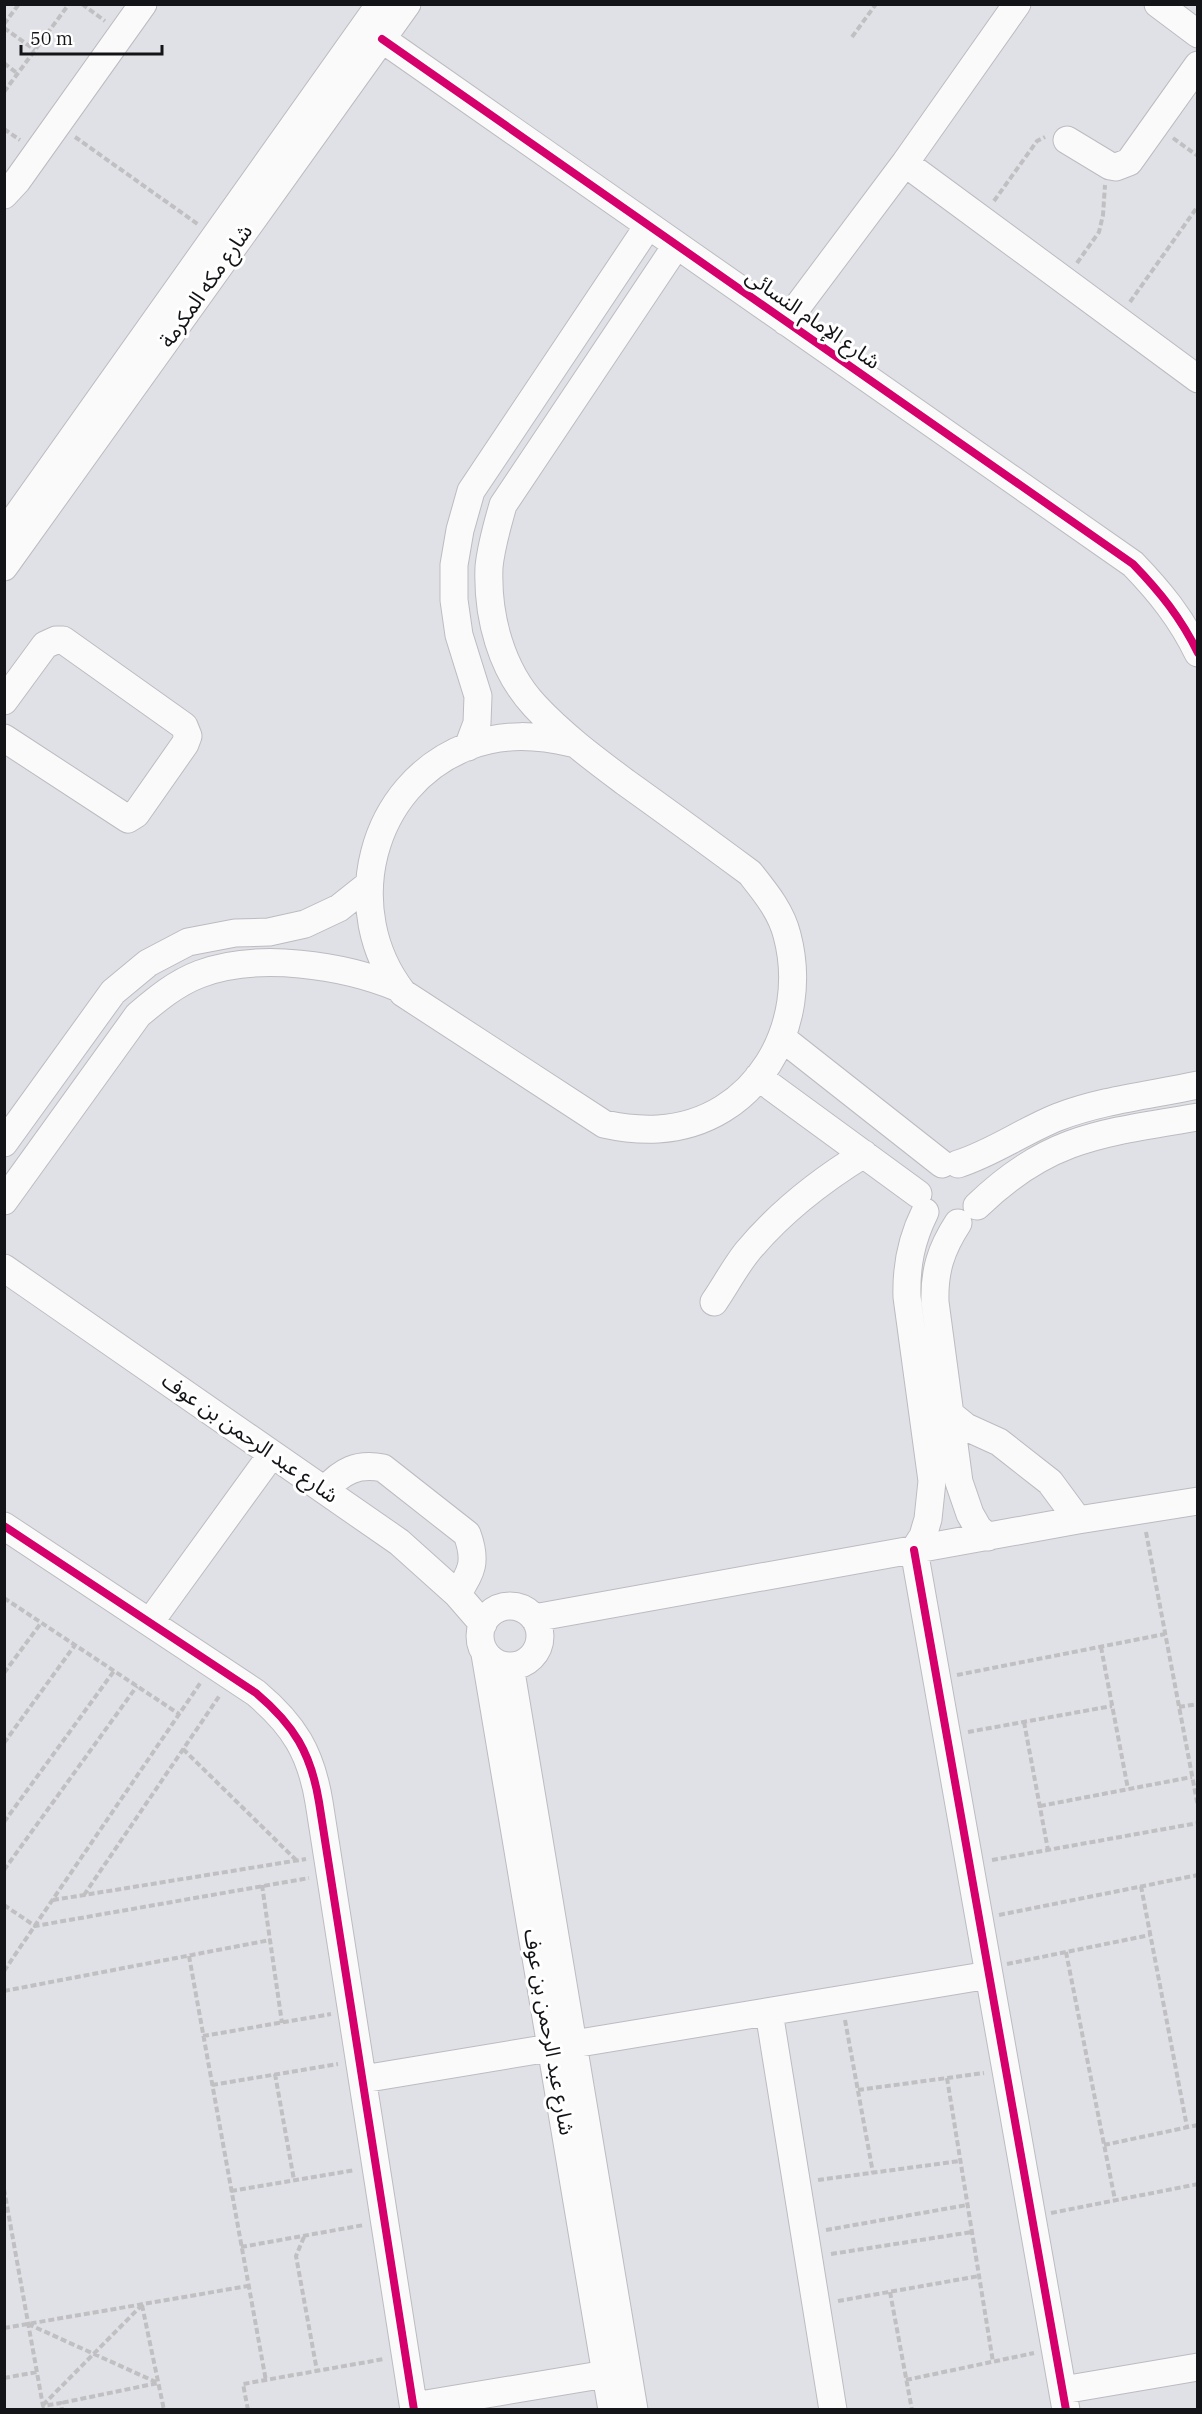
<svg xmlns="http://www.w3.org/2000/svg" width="1202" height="2414" font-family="'IBM Plex Serif','Noto Sans Arabic',serif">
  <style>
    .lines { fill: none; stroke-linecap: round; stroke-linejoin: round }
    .minor-casing { stroke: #bcbcc0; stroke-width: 29 }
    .path { stroke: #c0c0c2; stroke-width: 4; stroke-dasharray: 6 3; stroke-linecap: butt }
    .minor { stroke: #fafafb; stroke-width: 27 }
    .cycleway-casing { stroke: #fff; stroke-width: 11 }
    .cycleway { stroke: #d6006c; stroke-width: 8 }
    .labels { text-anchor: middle; stroke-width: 6; stroke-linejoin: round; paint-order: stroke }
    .street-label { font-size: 21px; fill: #131417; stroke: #fff }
  </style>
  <rect width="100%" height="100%" fill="#e0e1e6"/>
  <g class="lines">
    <defs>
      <path id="minor" d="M1158,4L1198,34
        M382,39L1133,564C1160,592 1181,618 1198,653
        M1067,140L1110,166L1116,167L1129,162L1198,65
        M905,163L1198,379
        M4,195L17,181L143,4
        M786,322L905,163L1017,4
        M4,534L380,4
        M4,567L407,4
        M4,701L45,645L56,640H63L184,726L188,736L185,744L136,814L128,819L4,738
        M572,743C537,735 504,733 469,746C369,784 339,911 403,993L604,1124C622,1128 639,1130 658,1129C756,1123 811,1025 787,935C781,911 765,892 750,873C708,842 667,812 625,782C593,758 562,735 535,706C501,670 487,616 489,567C491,546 497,526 503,505L676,246
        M468,747L477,723L478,696L459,635L454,600V565L460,530L471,491L648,226
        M782,1038L942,1164
        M758,1077L918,1194
        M4,1143L113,992L148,963L188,942L235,933L269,932L305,924L339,908L368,885
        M958,1164C993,1153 1023,1131 1058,1117C1102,1100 1151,1095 1198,1085
        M4,1201L138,1015C157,999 176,983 200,974C258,952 343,965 399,988
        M977,1206C1049,1136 1104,1133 1198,1117
        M925,1212C911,1240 906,1266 907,1297L932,1481L928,1519L923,1536L914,1550L1066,2410
        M958,1223C941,1249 934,1271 935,1302L959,1482L970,1514L978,1528L988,1537
        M4,1268L399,1542L457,1594L483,1624
        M714,1302C725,1286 735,1267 747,1252C780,1212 820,1181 864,1154
        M950,1414L966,1427L999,1442L1050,1482L1078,1520
        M325,1490C342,1471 357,1463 383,1468L467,1534C477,1561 472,1572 457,1594
        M4,1526L256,1693C294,1725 311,1753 319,1802L414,2410
        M480 1636a30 30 0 1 1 60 0a30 30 0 1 1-60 0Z
        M534,1618L1078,1520L1198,1501
        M150,1622L272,1454
        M485,1654L612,2410
        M510,1666L634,2410
        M769,2012L833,2410
        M363,2079L989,1975
        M1063,2390L1198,2367
        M414,2406L606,2374"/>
    </defs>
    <use href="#minor" class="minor-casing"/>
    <path class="path" d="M82,4L105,21
      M4,24L19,4
      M4,28L35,50
      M852,37L876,4
      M4,63L18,74
      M4,92L69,4
      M4,129L20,140
      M75,137L199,225
      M1173,138L1198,156
      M994,201L1037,141L1045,137
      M1077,263L1099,232L1103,215L1105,185
      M1130,302L1198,206
      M1146,1532L1198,1807
      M4,1598L179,1714
      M1101,1647L1128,1789
      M4,1673L41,1623
      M957,1675L1165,1634
      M1179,1707L1198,1704
      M1024,1722L1048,1850
      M968,1732L1112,1706
      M4,1743L75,1645
      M183,1749L296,1860
      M1040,1806L1192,1777
      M4,1822L114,1671
      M992,1860L1198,1823
      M4,1870L137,1686
      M262,1885L282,2023
      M1141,1886L1187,2127
      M84,1895L220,1695
      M53,1900L306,1859
      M4,1905L35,1926L309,1878
      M999,1915L1198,1875
      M1066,1952L1115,2200
      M189,1956L266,2381
      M1007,1964L1150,1935
      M4,1971L201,1682
      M4,1991L270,1940
      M845,2020L873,2173
      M203,2036L331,2014
      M275,2074L294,2180
      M947,2078L993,2362
      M212,2085L338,2064
      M858,2090L984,2073
      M1104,2145L1198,2125
      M818,2180L960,2161
      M4,2189L43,2406L61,2403L62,2410
      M231,2191L355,2170
      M1051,2213L1198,2184
      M826,2230L967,2205
      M304,2237L296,2256L317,2371
      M241,2247L364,2225
      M831,2254L972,2232
      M890,2292L912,2410
      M838,2301L979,2276
      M142,2305L164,2410
      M28,2324L158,2383L61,2403
      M4,2328L248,2286
      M4,2378L37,2372
      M906,2380L1034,2353
      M43,2405L141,2306
      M248,2410L243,2384L384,2359"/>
    <use href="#minor" class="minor"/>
    <defs>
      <path id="cycleway" d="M382,39L1133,564C1160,592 1181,618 1198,653
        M4,1526L256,1693C294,1725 311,1753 319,1802L414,2410
        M914,1550L1066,2410"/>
    </defs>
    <use href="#cycleway" class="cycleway-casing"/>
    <use href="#cycleway" class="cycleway"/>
  </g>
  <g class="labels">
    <g class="street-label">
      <text transform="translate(206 286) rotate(-55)" y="7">شارع مكه المكرمة</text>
      <text transform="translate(813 319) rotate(35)" y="7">شارع الإمام النسائى</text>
      <text transform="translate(250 1438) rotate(35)" y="7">شارع عبد الرحمن بن عوف</text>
      <text transform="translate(549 2032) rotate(80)" y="7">شارع عبد الرحمن بن عوف</text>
    </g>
  </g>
  <rect width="1202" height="2414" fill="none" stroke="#131417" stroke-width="12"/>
  <path d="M21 45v9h141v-9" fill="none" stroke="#131417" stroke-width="3"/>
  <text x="30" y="45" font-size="18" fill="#131417" stroke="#ffffff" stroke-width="4.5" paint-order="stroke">50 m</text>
</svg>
